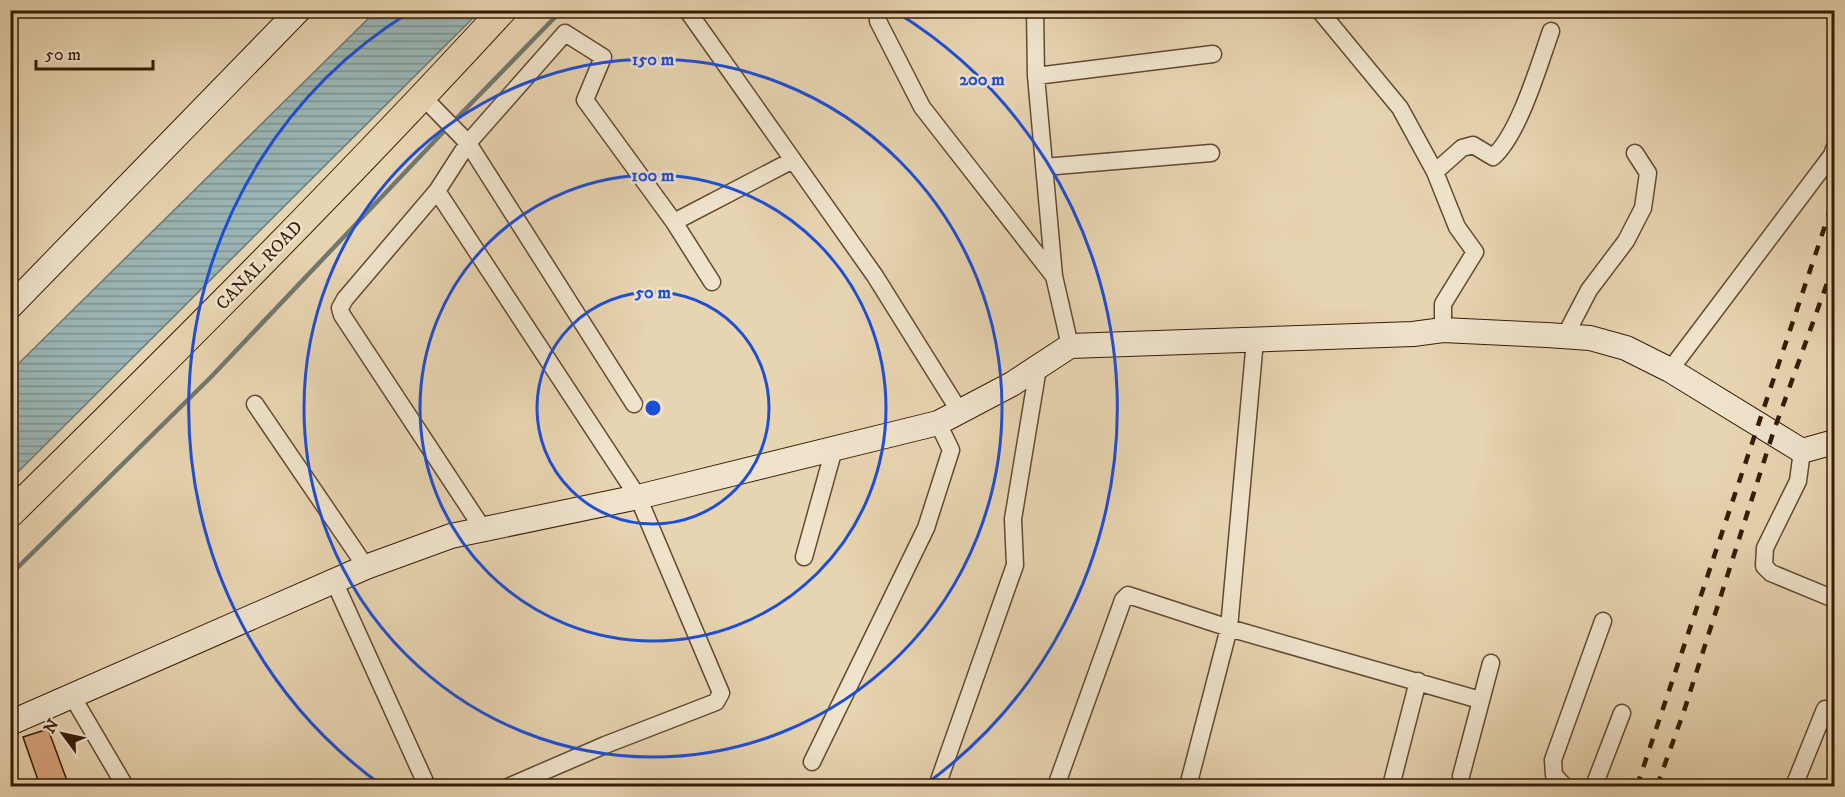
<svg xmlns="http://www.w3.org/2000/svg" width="1845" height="797" font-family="'IM FELL DW Pica',serif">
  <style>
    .water { fill: url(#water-rules); stroke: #72786f; stroke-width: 1.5 }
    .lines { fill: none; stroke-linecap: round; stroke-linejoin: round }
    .stream { stroke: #72786f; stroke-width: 4.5 }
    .building { fill: #daa57c; stroke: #361c06; stroke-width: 1.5 }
    .street-casing { stroke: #624a30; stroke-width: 19 }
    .secondary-casing { stroke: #361c06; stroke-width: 26 }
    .primary-casing { stroke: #361c06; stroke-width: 29 }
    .street { stroke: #efe3cc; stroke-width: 16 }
    .secondary { stroke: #efe3cc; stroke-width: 24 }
    .primary { stroke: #e7d4b0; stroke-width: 27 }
    .rail { stroke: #361c06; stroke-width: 4.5; stroke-dasharray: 10 10; stroke-linecap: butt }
    .ring { fill: none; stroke: #1d4ed8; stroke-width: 3 }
    .labels { text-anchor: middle; stroke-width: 5; stroke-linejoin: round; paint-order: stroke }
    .street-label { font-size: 18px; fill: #361c06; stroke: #efe3cc }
    .centre { fill: #1d4ed8; stroke: #efe3cc; stroke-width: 3 }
    .ring-label { font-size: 18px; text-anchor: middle; font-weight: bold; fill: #1d4ed8; stroke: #efe3cc; stroke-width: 5; stroke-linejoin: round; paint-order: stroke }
  </style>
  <defs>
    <pattern id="water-rules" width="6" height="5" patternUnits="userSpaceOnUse" patternTransform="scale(1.5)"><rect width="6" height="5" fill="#9ab6b5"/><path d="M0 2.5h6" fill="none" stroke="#7e9391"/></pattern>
  </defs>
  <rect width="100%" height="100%" fill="#e7d4b0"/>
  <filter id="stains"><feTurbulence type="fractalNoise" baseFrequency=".00333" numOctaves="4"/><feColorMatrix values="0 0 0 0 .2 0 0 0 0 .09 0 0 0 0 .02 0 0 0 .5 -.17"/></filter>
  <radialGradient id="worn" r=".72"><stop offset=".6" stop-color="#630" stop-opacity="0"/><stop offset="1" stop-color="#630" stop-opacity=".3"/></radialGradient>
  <path class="water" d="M377,10L480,11L11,479V371Z"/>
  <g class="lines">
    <path class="stream" d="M453,122L562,10
      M10,575L211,377L447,128"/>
  </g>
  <path class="building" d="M48,729L69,786H40L23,737Z"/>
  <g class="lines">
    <defs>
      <path id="street" d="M687,10L875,276L960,412
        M878,10V21L922,107L1053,275
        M1035,10L1036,76L1054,276L1070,346
        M1319,10L1400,108L1435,172L1457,227L1475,252L1443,304V330
        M1036,76L1213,54
        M423,97L468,143L565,33L603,57L585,100L674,222L712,282
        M1044,167L1211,153
        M1435,172L1462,148L1473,145L1493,157C1519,134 1539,65 1551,31
        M437,191L468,143L634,404
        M674,222L793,160
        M1565,336L1589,290L1626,241L1643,208L1648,173L1635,153
        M1670,370L1832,155L1834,149
        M255,404L366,567
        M1802,451L1798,481L1765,548L1764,566L1771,573L1834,599
        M483,529L342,315L340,308L345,299L437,191L638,497L721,693L716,702L605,745L510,786
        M804,557L834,449
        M334,581L427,786
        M72,696L125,786
        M812,762L926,528L951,450L938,423
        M1461,776L1491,663
        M937,786L1015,565L1013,519L1038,368
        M1056,786L1123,600L1128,595L1229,628L1480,700
        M1188,786L1229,628L1255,340
        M1391,786L1418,681
        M1564,786L1554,775L1553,760L1603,621
        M1594,786L1622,713
        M1794,786L1825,709L1834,713"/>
      <path id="secondary" d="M10,307L299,10
        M10,723L366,567L451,536L638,497L938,423L1012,384L1070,346L1413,334L1443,330L1547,335L1590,338L1626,348L1670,370L1802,451L1834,442"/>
      <path id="primary" d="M10,514C178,349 344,183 503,10"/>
    </defs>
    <use href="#street" class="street-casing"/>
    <use href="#secondary" class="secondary-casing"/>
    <use href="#primary" class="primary-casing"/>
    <use href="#street" class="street"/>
    <use href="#secondary" class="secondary"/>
    <use href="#primary" class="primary"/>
    <path class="rail" d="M1637,786L1834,199
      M1657,786L1684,711L1773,433L1834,264"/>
  </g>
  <g class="ring">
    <circle cx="653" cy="408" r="116"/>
    <circle cx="653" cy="408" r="233"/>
    <circle cx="653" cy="408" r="349"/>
    <path d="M380 784A465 465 0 0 1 410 12M896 12A465 465 0 0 1 926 784"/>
  </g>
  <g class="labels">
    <g class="street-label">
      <text transform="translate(259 265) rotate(-46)" y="6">CANAL ROAD</text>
    </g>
  </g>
  <circle cx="653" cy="408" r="9" class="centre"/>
  <g class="ring-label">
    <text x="653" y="65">150 m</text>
    <text x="982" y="85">200 m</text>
    <text x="653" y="181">100 m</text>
    <text x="653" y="298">50 m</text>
  </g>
  <rect width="1845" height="797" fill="none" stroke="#e7d4b0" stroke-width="36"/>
  <rect x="12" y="12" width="1821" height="773" fill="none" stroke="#361c06" stroke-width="3"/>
  <rect x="18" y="18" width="1809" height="761" fill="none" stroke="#361c06" stroke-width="1.5"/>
  <g transform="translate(63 734) rotate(303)" stroke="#efe3cc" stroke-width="4.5" paint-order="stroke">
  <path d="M0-4.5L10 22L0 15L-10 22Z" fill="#361c06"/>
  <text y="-9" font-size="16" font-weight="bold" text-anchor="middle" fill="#361c06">N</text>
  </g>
  <path d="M36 60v9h117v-9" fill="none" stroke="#361c06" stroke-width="3"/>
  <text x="45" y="60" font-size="18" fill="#361c06" stroke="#efe3cc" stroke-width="4.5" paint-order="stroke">50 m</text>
  <rect width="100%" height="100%" filter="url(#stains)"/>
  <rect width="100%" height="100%" fill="url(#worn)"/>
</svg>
